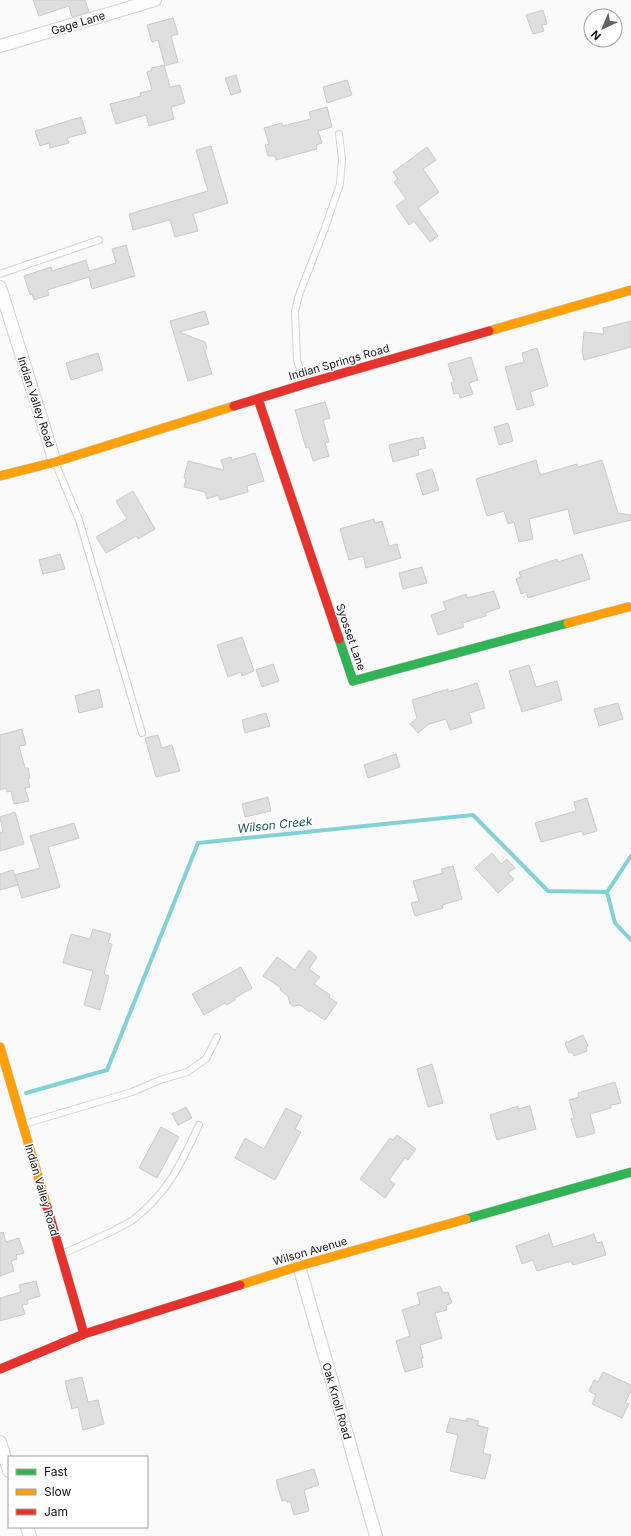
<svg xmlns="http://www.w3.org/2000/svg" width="631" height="1536" font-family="Inter,sans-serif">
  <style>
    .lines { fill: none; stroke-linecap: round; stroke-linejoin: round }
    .stream { stroke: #81d2d7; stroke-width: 4 }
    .building { fill: #dedede; stroke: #cbcbcb }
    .lane-casing { stroke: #d4d4d4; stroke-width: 8 }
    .street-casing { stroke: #d4d4d4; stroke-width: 14 }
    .fast-casing { stroke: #d4d4d4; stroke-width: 10 }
    .slow-casing { stroke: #d4d4d4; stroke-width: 10 }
    .jam-casing { stroke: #d4d4d4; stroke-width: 10 }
    .lane { stroke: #fefefe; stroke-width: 6 }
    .street { stroke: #fefefe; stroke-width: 12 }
    .fast { stroke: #30b455; stroke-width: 9 }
    .slow { stroke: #ff9f0a; stroke-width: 9 }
    .jam { stroke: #e5322d; stroke-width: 9 }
    .labels { text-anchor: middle; stroke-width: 3; stroke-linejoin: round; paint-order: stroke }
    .street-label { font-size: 11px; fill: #121213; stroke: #fff }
    .water-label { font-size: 12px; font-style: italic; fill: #17595d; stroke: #fff }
  </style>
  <rect width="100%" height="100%" fill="#fafafa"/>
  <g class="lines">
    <path class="stream" d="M607,892L615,923L631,940
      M26,1093L107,1070L198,843L473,815L548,891L607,892L631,856"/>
  </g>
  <path class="building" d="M33,0H85L89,12L72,17L69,6L39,16Z
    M543,10L547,24L542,25L544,31L533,34L526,15Z
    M173,18L178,34L171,36L178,62L165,66L158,40L152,42L147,25Z
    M164,65L170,87L180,85L185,103L171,107L174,119L149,126L146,115L116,124L110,104L141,96L140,93L152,90L147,72L152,70L151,68Z
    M236,75L241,92L231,95L225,78Z
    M347,80L352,95L327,103L323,87Z
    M327,107L332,127L318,131L322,143L316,145L317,149L276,160L275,156H268L265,145L269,144L264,128L282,123V126L311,119L309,112Z
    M81,117L86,133L67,138L69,143L50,148L49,143L40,146L35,131Z
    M211,146L228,203L193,214L198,231L175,237L170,220L133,230L129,214L208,191L196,150Z
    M427,147L436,160L423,169L439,192L418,208L438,236L430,242L414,221L409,225L396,206L406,199L394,182L398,179L393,172Z
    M126,245L135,276L92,289L89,277L47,290L49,295L34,300L32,294L30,295L24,276L51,267L52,271L86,260L89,271L116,263L112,249Z
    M205,311L209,324L179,332L205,342L207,348L205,351L212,374L188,381L170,321Z
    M631,321V347L584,360L582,352L584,332L604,334L603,328Z
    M537,348L548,386L530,392L534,405L517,410L505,367L524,362L522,353Z
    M98,353L103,370L71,380L66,363Z
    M471,357L478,380L469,383L473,394L460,398L459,393L454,394L451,383L454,382L448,364Z
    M325,402L330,418L323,420L329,442L325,443L329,456L313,461L309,447L306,448L295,410Z
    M508,423L513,441L499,445L494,427Z
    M423,437L426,448L418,450L419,455L393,462L389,445L417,438V439Z
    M255,453L264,481L247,486L248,492L220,500L218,495L207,499L205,492L184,487L186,479L184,478L188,461L224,470L221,460L231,457L232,460Z
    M536,460L540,475L577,464L578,467L602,460L618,513L631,515V520L574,534L568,509L529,519L533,539L519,542L514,522L508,524L504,511L487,516L476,479Z
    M432,469L439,490L423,495L416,474Z
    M133,491L155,529L138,539L136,536L106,553L96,537L127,519L116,501Z
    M374,519L375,523L382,521L389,546L397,544L401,558L366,568L363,556L349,560L340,529Z
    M60,554L65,569L43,574L39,560Z
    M582,554L590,579L528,598L526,592L521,594L516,579L521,577L519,572L557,559L558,562Z
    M422,567L427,583L403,589L399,573Z
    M494,591L500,608L485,613L486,616L462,623L464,627L438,635L431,615L446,610L443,602L466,594L467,598Z
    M242,637L254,671L242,676L241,672L228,677L217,645Z
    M273,664L279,681L262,687L256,670Z
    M529,665L536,687L557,681L562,700L522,712L509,671Z
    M477,683L485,708L469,713L472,723L450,730L446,719L429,724L418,733L410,724L417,718L412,700L448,689V692Z
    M99,689L103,707L79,713L75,696Z
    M618,703L623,719L599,726L594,709Z
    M266,713L270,726L245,733L242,720Z
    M22,729L26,745L19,746L25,768H28L30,778L28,779L30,787L25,788L29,801L14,804L11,791L7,792L6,788L0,790V735Z
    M158,735L162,748L172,745L180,771L156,777L145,738Z
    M396,754L400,767L368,778L364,765Z
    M268,797L271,811L245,817L242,804Z
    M587,798L597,831L583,835L582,831L541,842L535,823L576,811L574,802Z
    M15,812L24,844L0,851V833L3,832L0,817Z
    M74,823L79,838L48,847L60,887L22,898L15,875L40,868L30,836Z
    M492,853L501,864L507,859L515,868L508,873L514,879L498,893L475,868Z
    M453,866L462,899L442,905L443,908L415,916L411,903L419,901L413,881L443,873L441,869Z
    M13,870L18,885L0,890V874Z
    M93,929L111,934L108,943L112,944L104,974L109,976L100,1010L84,1005L93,971L63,963L71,934L90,939Z
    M309,950L317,957L309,969L320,977L314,984L330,995L329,997L337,1003L325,1020L310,1010L309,1012L300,1005L293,1006L290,1004L288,996L280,990L281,988L263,976L277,957L295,970Z
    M241,967L252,988L235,998V1000L227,1005L225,1003L204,1015L192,994Z
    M583,1035L588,1046L586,1047L587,1051L574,1056L572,1052L569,1053L565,1043Z
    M432,1064L443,1103L428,1107L417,1069Z
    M615,1082L621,1103L611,1105V1108L590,1114L595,1133L577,1138L571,1119L574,1118L569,1100L579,1097L578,1093Z
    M518,1106V1109L530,1106L536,1129L497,1140L490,1115Z
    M186,1107L192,1118L178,1125L172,1114Z
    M286,1108L302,1116L295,1129L301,1132L275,1180L235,1158L245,1138L264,1149Z
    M161,1127L179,1137L157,1178L139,1168Z
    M397,1135L416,1149L408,1160L405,1158L389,1180L395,1184L385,1198L360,1179L390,1138L393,1140Z
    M3,1232L6,1242L19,1238L24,1253L16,1255L17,1259L11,1261L14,1271L0,1276V1233Z
    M549,1234L553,1247L594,1234L597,1243L602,1242L606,1255L573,1265L571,1261L537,1271L533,1260L522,1264L516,1246Z
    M36,1281L40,1296L27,1300L28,1304L22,1305L25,1314L0,1321V1298L21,1292L19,1285Z
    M440,1286L443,1293L448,1292L452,1303L446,1305L447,1310L435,1313L442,1338L420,1345L423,1358L421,1359L423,1367L405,1372L396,1341L410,1336L402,1310L420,1304L417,1293Z
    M603,1372L631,1385V1391L625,1403L629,1404L622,1418L592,1404L596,1395L589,1391L594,1380L598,1382Z
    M82,1377L88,1402L98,1400L104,1424L83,1430L78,1407L72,1409L65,1381Z
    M450,1418L466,1421L467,1418L479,1421L477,1425L488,1428L483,1453L491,1455L485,1479L450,1471L458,1435L446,1432Z
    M314,1469L319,1485L304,1490L309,1511L294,1515L290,1501L287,1502L286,1500L282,1501L276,1480Z"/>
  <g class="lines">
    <defs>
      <path id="lane" d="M0,274L99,240
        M304,383L297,360L295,311L299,295L325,228L340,184L342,159L339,134
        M55,462L79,520L142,733
        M24,1124L132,1092L160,1080L187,1072L206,1059L217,1037
        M62,1254C80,1246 98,1238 115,1230C121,1226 128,1224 134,1219C167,1194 182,1162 199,1125"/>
      <path id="street" d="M0,46L155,0
        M0,287L55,462
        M299,1266L376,1536
        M0,1442L9,1471
        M27,1527L30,1536"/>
      <path id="fast" d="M339,639L353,681L568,623
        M466,1219L631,1172"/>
      <path id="slow" d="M489,331L631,290
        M0,476L55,462L234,406
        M568,623L628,607
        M0,1047L47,1207
        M240,1285L299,1266L466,1219"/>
      <path id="jam" d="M258,399L339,639
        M234,406L305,384L489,331
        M47,1207L84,1334
        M0,1369L84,1334L240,1285"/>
    </defs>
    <use href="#lane" class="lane-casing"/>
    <use href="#street" class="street-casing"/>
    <use href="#fast" class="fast-casing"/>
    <use href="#slow" class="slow-casing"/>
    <use href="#jam" class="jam-casing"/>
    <use href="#lane" class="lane"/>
    <use href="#street" class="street"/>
    <use href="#fast" class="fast"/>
    <use href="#slow" class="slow"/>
    <use href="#jam" class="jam"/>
  </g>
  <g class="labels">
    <g class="street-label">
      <text transform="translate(78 23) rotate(-17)" y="4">Gage Lane</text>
      <text transform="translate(339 362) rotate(-16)" y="4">Indian Springs Road</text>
      <text transform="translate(36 402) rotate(72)" y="4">Indian Valley Road</text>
      <text transform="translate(351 637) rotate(71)" y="4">Syosset Lane</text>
      <text transform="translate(42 1190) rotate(74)" y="4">Indian Valley Road</text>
      <text transform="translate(310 1251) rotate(-16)" y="4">Wilson Avenue</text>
      <text transform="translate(337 1401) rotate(74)" y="4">Oak Knoll Road</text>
    </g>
    <g class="water-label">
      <text transform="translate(275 825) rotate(-6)" y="4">Wilson Creek</text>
    </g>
  </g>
  <rect x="8" y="1456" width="140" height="72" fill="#ffffff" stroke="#a0a0a1"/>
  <rect x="16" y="1469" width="20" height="6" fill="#30b455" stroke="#a0a0a1"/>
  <text x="44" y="1476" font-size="12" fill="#121213">Fast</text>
  <rect x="16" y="1489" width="20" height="6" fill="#ff9f0a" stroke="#a0a0a1"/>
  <text x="44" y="1496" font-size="12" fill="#121213">Slow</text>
  <rect x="16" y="1509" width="20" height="6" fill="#e5322d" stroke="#a0a0a1"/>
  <text x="44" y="1516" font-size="12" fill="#121213">Jam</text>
  <g transform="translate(603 28) rotate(224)"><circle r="19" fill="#ffffff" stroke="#a0a0a1"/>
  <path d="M0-3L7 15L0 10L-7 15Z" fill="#636364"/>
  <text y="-6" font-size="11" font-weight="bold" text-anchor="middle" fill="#121213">N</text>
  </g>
</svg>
